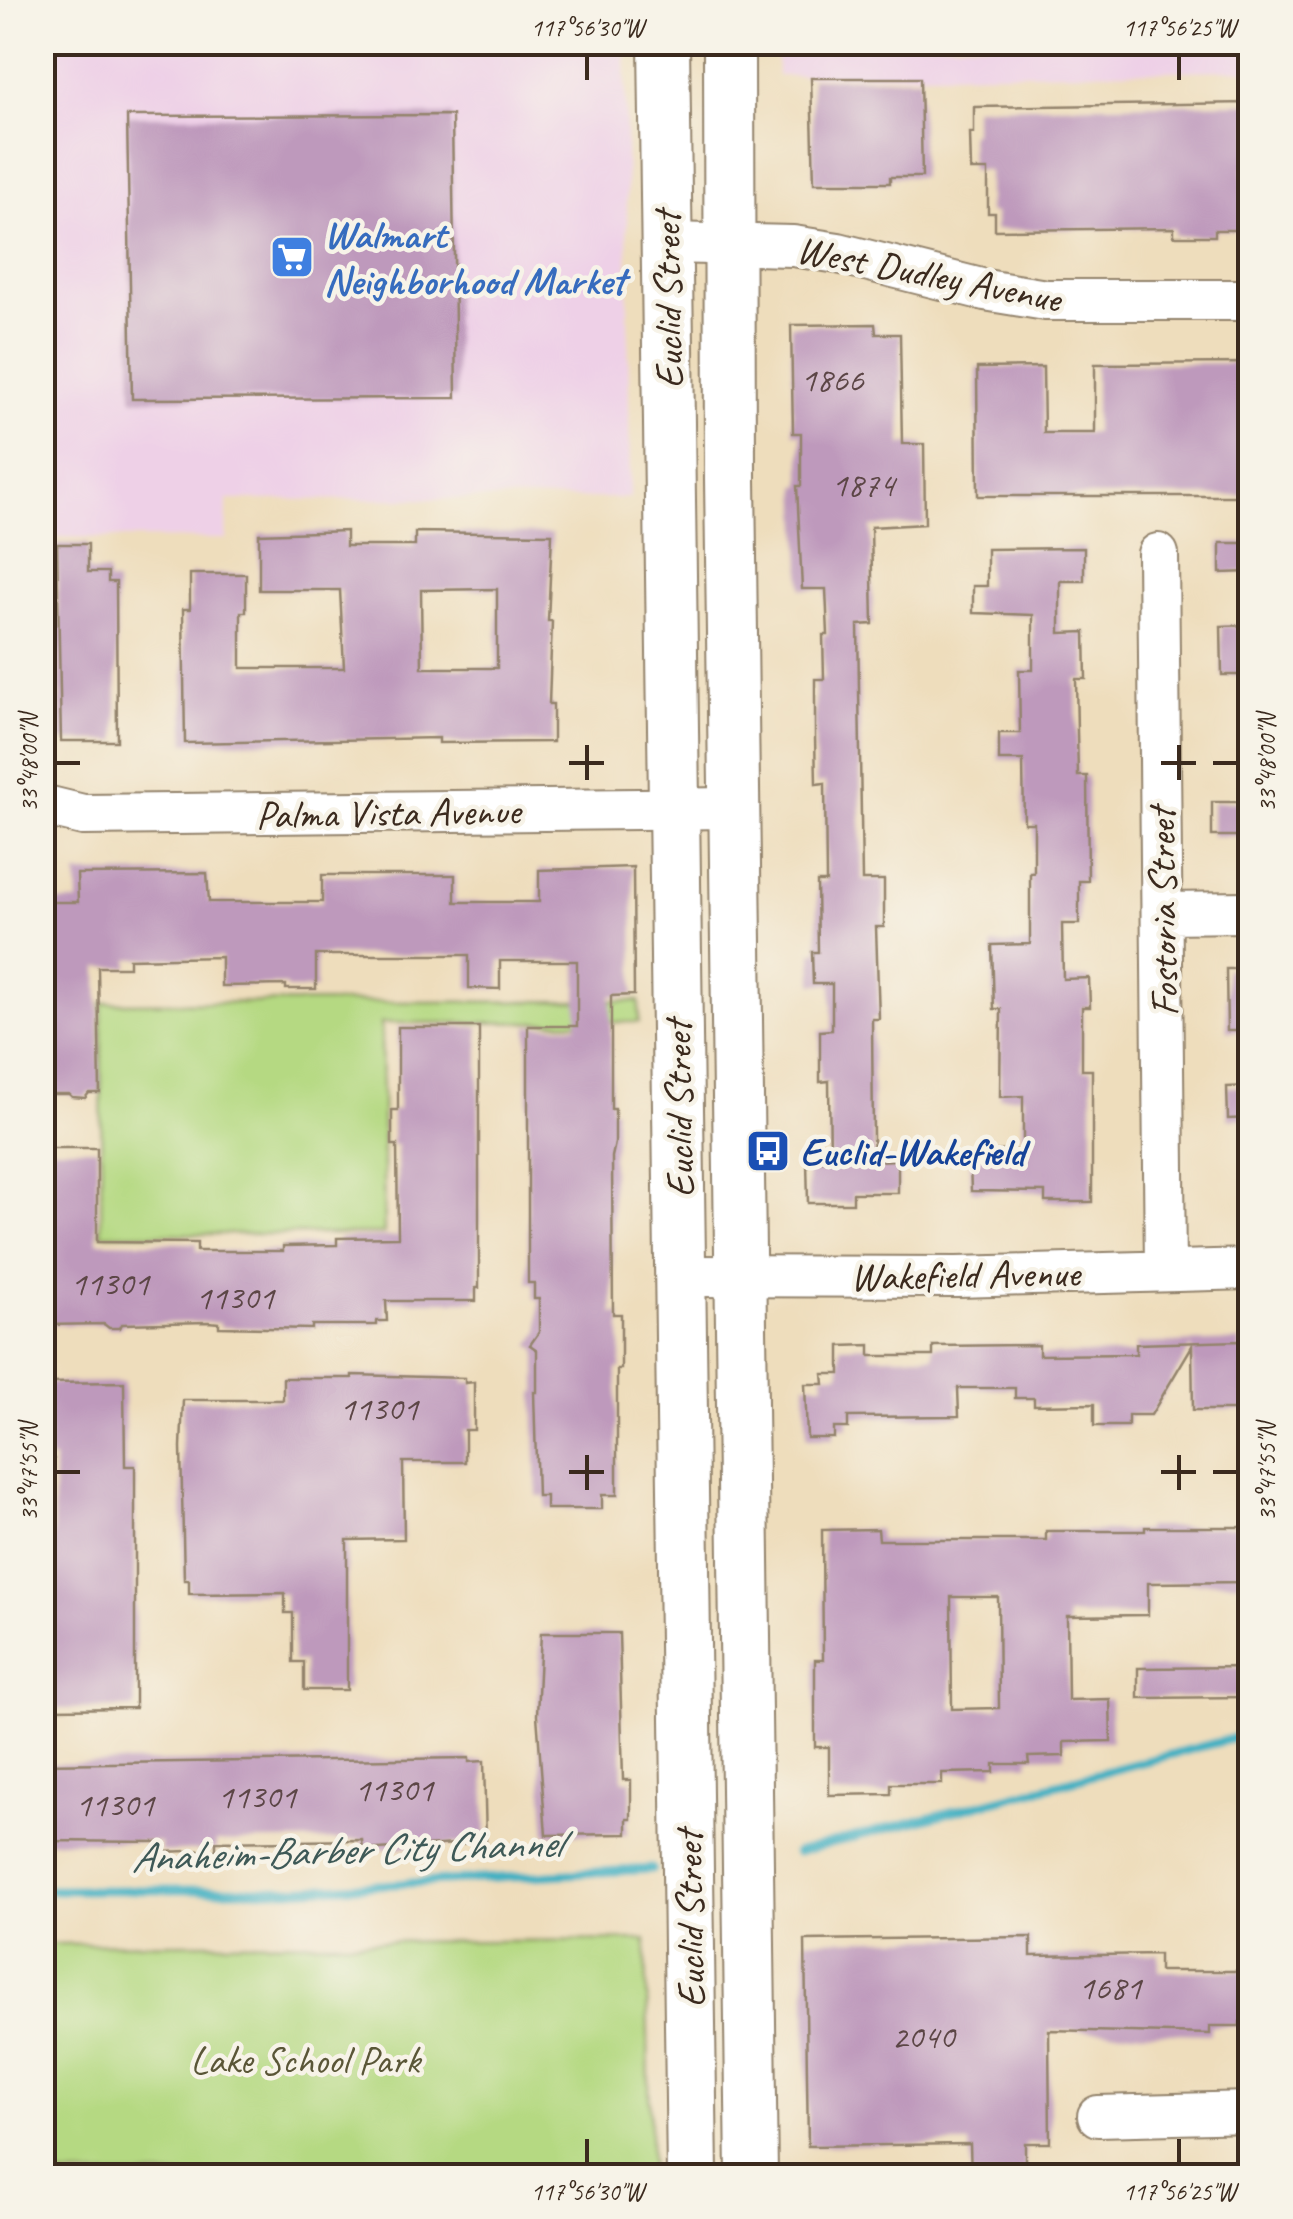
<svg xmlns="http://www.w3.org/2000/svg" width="1293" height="2219" font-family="Caveat,sans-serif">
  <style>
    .built { fill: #eed0e7 }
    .green { fill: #b5d982; stroke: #788250; stroke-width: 2.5 }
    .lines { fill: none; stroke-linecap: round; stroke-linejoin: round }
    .stream { stroke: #45b1c2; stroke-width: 9 }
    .building { fill: #be99bc; fill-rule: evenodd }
    .minor-casing { stroke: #94846d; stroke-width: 44 }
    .major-casing { stroke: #94846d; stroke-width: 54 }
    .minor { stroke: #fff; stroke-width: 40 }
    .major { stroke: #fff; stroke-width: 50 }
    .ticks { fill: none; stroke: #3b2a1e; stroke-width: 4 }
    .labels { text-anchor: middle; stroke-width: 9; stroke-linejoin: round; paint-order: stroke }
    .number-label { font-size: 35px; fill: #5c4646 }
    .shop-label { font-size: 40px; font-weight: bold; fill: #366cbe; stroke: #f7f3e8; text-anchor: start }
    .street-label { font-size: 40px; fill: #3b2a1e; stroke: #f7f3e8 }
    .transit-label { font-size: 40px; font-weight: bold; fill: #164399; stroke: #f7f3e8; text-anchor: start }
    .park-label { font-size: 40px; fill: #5a5637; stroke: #f7f3e8 }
    .water-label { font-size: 42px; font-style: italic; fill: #3e5957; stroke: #f7f3e8 }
    .neatline { fill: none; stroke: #3b2a1e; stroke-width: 4 }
    .ticks-label { font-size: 25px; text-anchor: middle; fill: #3b2a1e }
  </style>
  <rect width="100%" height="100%" fill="#f7f3e8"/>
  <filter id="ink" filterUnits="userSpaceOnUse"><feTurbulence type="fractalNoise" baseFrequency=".01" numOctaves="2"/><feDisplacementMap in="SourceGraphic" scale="20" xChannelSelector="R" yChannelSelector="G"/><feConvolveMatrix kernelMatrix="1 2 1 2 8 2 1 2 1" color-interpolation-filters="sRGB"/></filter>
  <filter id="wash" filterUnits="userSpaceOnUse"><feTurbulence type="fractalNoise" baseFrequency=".0048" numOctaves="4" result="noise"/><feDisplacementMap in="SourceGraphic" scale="40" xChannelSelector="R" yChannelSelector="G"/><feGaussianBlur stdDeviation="2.25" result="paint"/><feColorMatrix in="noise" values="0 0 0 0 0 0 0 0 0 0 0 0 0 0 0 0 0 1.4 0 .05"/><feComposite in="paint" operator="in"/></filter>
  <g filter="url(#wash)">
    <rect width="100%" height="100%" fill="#eeddbc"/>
    <path class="built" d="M43,43H625L630,498L227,500L226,539L43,537Z
      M777,43H1250V70L777,76Z"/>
    <path class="green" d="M639,1001V1022L381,1023L384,1234H101L102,1003Z
      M646,1940L651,2176H43V1944Z"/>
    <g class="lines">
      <path class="stream" d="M797,1852L1250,1734
        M42,1890H290L652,1869"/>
    </g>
    <g id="blocks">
      <path class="building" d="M811,78H920L922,177H890V183H814Z
        M1250,103V168H1243L1244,230H1215V236H1174V228L995,230V213H988V170H971L970,133H974V107Z
        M452,115L456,398L132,399L127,116Z
        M875,324L876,334H900L902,444H924L925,524L871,527L873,624L858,625L862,880H884V927H876L879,1019H872L873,1139L875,1161L898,1160V1193H853V1203H808L807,1161H830L829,1081L820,1082V1031L832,1030V984H813L812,952H818L817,882H826L825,783L816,784L815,736V679H824L823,635H828L826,589H802L797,486H801V433H793L791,325Z
        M1249,363L1250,496H978L977,368L1043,367L1044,433H1095V364Z
        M346,531V546H415V532L552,534L548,621H552L549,704H553V742L439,743V738L185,743L183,609H190V574H246V612H241V668H344L340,590H259V534ZM497,589V668H422L421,590Z
        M1220,543H1250V572L1220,573Z
        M57,544H88V572H108V582H116L117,741H61Z
        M1084,548V581H1060V633L1085,632L1086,679H1076L1077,732L1078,776H1087L1088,881H1079V924H1062L1063,979L1089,978L1090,1007H1082V1070H1092V1202H1045V1192L971,1191L970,1161H978V1156H997V1151L1023,1150V1096L1000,1097L1001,1009H994L992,945L1030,944V873H1034V823H1024L1023,760H999V733H1020L1019,670H1033V615L973,613V586H987V549Z
        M1250,625V675H1222L1221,626Z
        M1212,802H1250V836H1212Z
        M633,867L634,995L611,996V1109H615V1143L612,1157L613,1314H621V1369H617V1495H602V1509H546V1496H537L534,1392H537V1350L530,1345L539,1332V1299H534V1283H528V1026H577V961H500V989L469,988V955H316V989H286V985L221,986V957L129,959V967H98L100,1093H89L85,1098L72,1097L69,1094H48L46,989H42V902H78L77,874L207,873L209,902H322V875H455V902H539V870Z
        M1226,969H1250V1031H1227Z
        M398,1027H479V1288H476V1301H386L387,1321H377V1325H312V1329L219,1327V1323L208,1322L122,1324L120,1328H109L104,1324L42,1325L45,1148H97V1242L197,1243V1251H283V1246L337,1245V1238L398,1237L397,1145H392V1110H398Z
        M1250,1086V1118L1228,1119L1227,1087Z
        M1240,1341V1351H1250V1410H1193L1192,1346L1151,1415H1128V1426H1094V1404L1034,1405V1398H1015V1388H958L959,1416L848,1417V1428H834V1438H807L805,1384H824L823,1374H840V1346L870,1345V1356H933V1346L1039,1345V1355L1136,1354V1344Z
        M352,1375L465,1378V1383L474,1382V1430H465V1462H403L404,1539L347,1540V1690H304V1662H293V1613H285V1593L189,1594V1580H184L181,1447L183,1400H283V1378H352Z
        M124,1382L125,1466H135V1708L52,1709L54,1459H49L48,1383Z
        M1145,1527H1250V1582L1148,1583V1615L1067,1616L1068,1700L1110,1699L1111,1741L1064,1742V1756L1028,1757L1029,1764H994V1772L942,1773V1784H891V1794L829,1795V1747H815V1660H823L822,1530L878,1529L879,1540H1046V1531H1145ZM951,1597H998L999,1708L952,1709Z
        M541,1633H619L623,1780H631V1819H627V1834L546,1835L537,1715Z
        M1250,1667V1697L1138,1698V1668Z
        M469,1758V1762L484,1761L486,1842L363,1850L362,1840L216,1842V1850L161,1852L160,1842L42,1841V1764Z
        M1031,1937V1956L1159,1954V1971H1250V2021L1240,2022V2026H1210V2034L1049,2030L1050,2143H1025V2176H971L970,2144L808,2146L805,1940Z"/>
    </g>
  </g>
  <g filter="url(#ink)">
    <use href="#blocks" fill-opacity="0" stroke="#94846d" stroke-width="2.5"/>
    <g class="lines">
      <defs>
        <path id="minor" d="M667,243L793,246L838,253L985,290L1046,300H1250
          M1158,554L1165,1271
          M42,805L83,815L734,808
          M1162,913L1250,912
          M680,1276L957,1277L1250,1269
          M1098,2116L1250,2112"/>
        <path id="major" d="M664,42L692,2176
          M729,42L730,479L752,2176"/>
      </defs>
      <use href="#minor" class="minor-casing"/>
      <use href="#major" class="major-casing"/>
      <use href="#minor" class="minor"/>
      <use href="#major" class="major"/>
    </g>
  </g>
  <path class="ticks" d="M587,55V80M1179,55V80M587,745V780M1179,745V780M55,763H80M569,763H604M1161,763H1196M1213,763H1238M587,1455V1490M1179,1455V1490M55,1472H80M569,1472H604M1161,1472H1196M1213,1472H1238M587,2139V2164M1179,2139V2164"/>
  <defs>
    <symbol id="supermarket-square" viewBox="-11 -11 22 22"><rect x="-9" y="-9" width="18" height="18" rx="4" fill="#3f7fe0" stroke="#f7f3e8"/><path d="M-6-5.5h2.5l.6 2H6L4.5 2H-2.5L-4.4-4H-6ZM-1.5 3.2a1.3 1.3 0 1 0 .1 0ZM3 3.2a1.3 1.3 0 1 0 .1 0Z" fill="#fff"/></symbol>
    <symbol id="bus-square" viewBox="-11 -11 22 22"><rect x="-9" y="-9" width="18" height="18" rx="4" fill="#1a4fb4" stroke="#f7f3e8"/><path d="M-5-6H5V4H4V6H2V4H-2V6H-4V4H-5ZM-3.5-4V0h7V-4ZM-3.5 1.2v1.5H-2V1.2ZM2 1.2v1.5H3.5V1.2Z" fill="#fff"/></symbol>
  </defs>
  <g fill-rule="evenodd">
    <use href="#supermarket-square" x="267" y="232" width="50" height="50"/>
    <use href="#bus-square" x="743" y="1126" width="50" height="50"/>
  </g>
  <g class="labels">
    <g class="number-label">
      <text x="832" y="391">1866</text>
      <text x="863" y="496">1874</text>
      <text x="110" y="1295">11301</text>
      <text x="235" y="1309">11301</text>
      <text x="379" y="1420">11301</text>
      <text x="394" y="1801">11301</text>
      <text x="257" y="1808">11301</text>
      <text x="115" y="1816">11301</text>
      <text x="1110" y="1999">1681</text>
      <text x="923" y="2048">2040</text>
    </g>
    <g class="shop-label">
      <text x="324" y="248">Walmart<tspan x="324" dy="46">Neighborhood Market</tspan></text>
    </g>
    <g class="street-label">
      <text transform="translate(929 273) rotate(11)" y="14">West Dudley Avenue</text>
      <text transform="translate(667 300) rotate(-91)" y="14">Euclid Street</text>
      <text transform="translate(388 812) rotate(-1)" y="14">Palma Vista Avenue</text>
      <text transform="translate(1162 912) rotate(-91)" y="14">Fostoria Street</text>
      <text transform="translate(678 1109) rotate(-91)" y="14">Euclid Street</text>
      <text transform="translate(965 1274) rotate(-1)" y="14">Wakefield Avenue</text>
      <text transform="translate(689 1919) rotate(-91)" y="14">Euclid Street</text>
    </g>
    <g class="transit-label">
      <text x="800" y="1165">Euclid-Wakefield</text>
    </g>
    <g class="park-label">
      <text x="305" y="2073">Lake School Park</text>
    </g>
    <g class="water-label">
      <text transform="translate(346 1849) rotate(-2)" y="15">Anaheim-Barber City Channel</text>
    </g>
  </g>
  <rect width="1293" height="2219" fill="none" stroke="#f7f3e8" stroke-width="110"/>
  <rect x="55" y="55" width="1183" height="2109" class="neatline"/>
  <g class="ticks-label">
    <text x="587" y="36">117°56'30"W</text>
    <text x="1179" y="36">117°56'25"W</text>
    <text transform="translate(28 763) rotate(-90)" y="9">33°48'00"N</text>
    <text transform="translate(1266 763) rotate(-90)" y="9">33°48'00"N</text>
    <text transform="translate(28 1472) rotate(-90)" y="9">33°47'55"N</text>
    <text transform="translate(1266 1472) rotate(-90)" y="9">33°47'55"N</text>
    <text x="587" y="2200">117°56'30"W</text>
    <text x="1179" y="2200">117°56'25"W</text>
  </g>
</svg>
